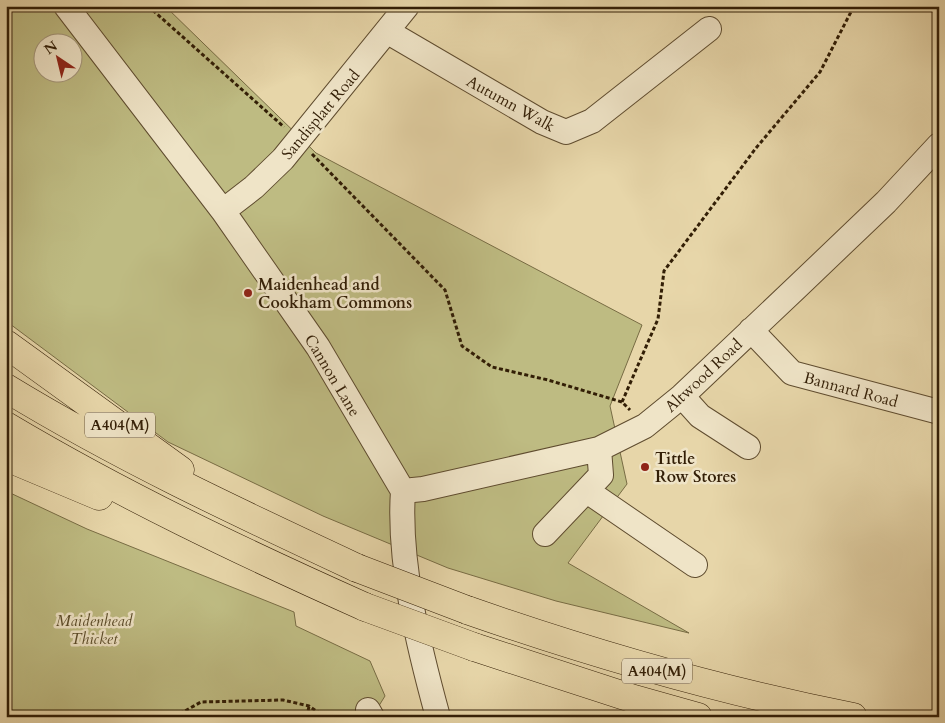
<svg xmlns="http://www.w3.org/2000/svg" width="945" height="723" font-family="Cardo,serif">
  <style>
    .green { fill: #bebb82; stroke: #786c44; fill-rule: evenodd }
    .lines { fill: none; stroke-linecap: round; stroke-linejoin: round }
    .minor-casing { stroke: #5f4c2f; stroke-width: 26 }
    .highway-casing { stroke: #321e06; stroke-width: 29 }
    .path { stroke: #321e06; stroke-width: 3; stroke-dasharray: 4 2.5; stroke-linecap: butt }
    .minor { stroke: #efe4c7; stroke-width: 24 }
    .highway { stroke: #e7d6a9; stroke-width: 28 }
    .highway-bridge-casing { stroke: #321e06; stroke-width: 29; stroke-linecap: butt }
    .highway-bridge { stroke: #e7d6a9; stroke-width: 28 }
    .poi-dot { fill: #8f2418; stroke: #efe4c7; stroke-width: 2 }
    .labels { text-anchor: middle; stroke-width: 5; stroke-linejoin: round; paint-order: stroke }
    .shield { fill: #efe4c7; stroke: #6b5940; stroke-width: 1 }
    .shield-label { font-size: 15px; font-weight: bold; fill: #321e06 }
    .street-label { font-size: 16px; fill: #321e06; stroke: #efe4c7 }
    .poi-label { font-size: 16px; font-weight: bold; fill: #321e06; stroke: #efe4c7; text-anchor: start }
    .park-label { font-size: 16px; font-style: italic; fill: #5c4d2b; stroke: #efe4c7 }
  </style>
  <rect width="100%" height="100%" fill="#e7d6a9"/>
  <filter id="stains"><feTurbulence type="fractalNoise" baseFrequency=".004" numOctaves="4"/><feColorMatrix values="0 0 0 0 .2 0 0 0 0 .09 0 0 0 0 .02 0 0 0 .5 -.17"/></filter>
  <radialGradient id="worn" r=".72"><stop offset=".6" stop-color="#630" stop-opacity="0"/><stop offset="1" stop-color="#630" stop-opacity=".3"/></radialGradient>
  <path class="green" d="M6,6H165L316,153L642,325L610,406L627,484L568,563L689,633L556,601L448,568L323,516L168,442L6,321ZM42,42H72V72H42Z
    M6,491L87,529L294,612L296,626L370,661L385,696L372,717H6Z"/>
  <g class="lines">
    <defs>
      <path id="minor" d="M66,6L223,211L318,347L403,491C398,563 419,648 438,717
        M388,32L542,122L566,132L592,121L709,29
        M223,211L254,187L283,159L407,6
        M751,330L792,373L939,412
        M682,396L700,416L748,447
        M403,491L423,489L599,449L645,426L682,396L796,288L886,202L939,145
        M587,491L695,565
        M545,534L601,475L599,449
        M368,710L372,717"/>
      <path id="highway" d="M6,344L180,470
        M6,388C119,457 237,512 357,568
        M6,426C122,495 242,552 365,607
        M6,457L99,496
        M467,610C593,654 721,691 853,717
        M474,647L634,699L698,717"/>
    </defs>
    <use href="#minor" class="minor-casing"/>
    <use href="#highway" class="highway-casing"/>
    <path class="path" d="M148,6L284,127
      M926,6L939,16
      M312,154L445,290L462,346L492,367L548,380L622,402L630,410
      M622,402L658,319L664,271L756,148L820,72L854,6
      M6,712L15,717
      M174,717L201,702L283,700L309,706L325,717
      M307,717L309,706"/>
    <use href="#minor" class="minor"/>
    <use href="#highway" class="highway"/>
    <defs>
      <path id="highway-bridge" d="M357,568L467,610
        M365,607L474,647"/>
    </defs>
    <use href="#highway-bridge" class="highway-bridge-casing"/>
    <use href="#highway-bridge" class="highway-bridge"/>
  </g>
  <g class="poi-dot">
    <circle cx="248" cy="293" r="5"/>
    <circle cx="645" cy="467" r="5"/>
  </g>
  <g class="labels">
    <g class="shield">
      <rect x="85" y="412.5" width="70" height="25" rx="4"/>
      <rect x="622" y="658.5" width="70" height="25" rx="4"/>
    </g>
    <g class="shield-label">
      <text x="120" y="430">A404(M)</text>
      <text x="657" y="676">A404(M)</text>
    </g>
    <g class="street-label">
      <text transform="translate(511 103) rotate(29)" y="6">Autumn Walk</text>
      <text transform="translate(320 114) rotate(-50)" y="6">Sandisplatt Road</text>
      <text transform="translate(333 375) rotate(59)" y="6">Cannon Lane</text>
      <text transform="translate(703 375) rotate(-43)" y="6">Altwood Road</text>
      <text transform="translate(851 389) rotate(15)" y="6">Bannard Road</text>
    </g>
    <g class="poi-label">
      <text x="258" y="290">Maidenhead and<tspan x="258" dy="18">Cookham Commons</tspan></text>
      <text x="655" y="464">Tittle<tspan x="655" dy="18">Row Stores</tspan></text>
    </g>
    <g class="park-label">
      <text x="94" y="626">Maidenhead<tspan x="94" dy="18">Thicket</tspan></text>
    </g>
  </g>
  <rect width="945" height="723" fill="none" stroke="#e7d6a9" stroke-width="25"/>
  <rect x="8" y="8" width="930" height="708" fill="none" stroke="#321e06" stroke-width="2.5"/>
  <rect x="12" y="12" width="920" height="698" fill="none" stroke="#321e06"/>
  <g transform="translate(58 58) rotate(325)"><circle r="24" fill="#efe4c7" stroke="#a3957a"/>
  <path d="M0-4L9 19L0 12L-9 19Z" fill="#8f2418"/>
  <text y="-8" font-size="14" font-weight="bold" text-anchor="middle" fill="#321e06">N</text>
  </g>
  <rect width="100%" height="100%" filter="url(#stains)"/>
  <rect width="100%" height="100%" fill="url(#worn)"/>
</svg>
